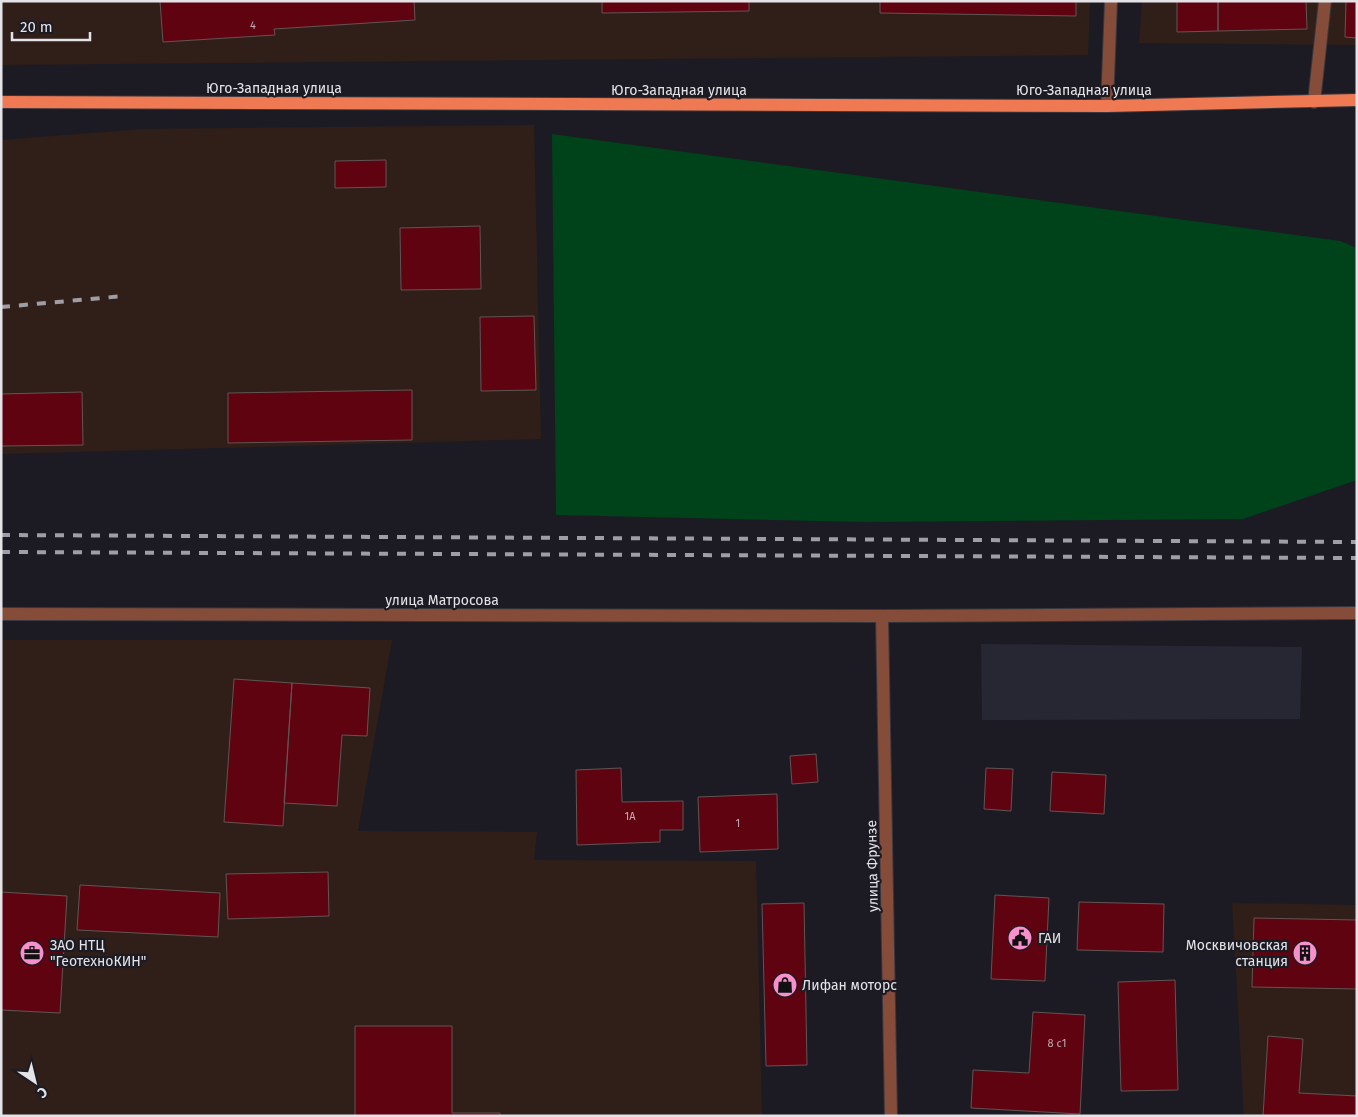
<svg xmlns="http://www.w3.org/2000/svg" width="1358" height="1117" font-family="'Fira Sans',sans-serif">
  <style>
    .built { fill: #272633 }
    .industrial { fill: #301f18 }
    .green { fill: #00421a }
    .building { fill: #600311; stroke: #605554 }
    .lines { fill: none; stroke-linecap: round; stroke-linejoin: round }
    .service-casing { stroke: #38373f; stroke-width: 14 }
    .minor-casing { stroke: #38373f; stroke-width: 14 }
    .tertiary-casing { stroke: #38373f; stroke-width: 14 }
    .primary-casing { stroke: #38373f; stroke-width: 14 }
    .service { stroke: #854c3a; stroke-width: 12 }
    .minor { stroke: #854c3a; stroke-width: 12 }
    .tertiary { stroke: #854c3a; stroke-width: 12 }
    .primary { stroke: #ef7952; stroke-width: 12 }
    .rail { stroke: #9e9ea4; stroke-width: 4; stroke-dasharray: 9 9; stroke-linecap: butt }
    .labels { text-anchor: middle; stroke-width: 4.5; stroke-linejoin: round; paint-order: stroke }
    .number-label { font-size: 11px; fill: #c2abb2 }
    .street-label { font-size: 14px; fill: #e3e3e8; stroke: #1c1b23 }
    .poi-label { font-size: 14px; fill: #e3e3e8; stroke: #1c1b23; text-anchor: start }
  </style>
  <rect width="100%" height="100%" fill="#1c1b23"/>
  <path class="built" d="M981,644L1302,647L1300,719L982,720Z"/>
  <path class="industrial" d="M1,1H1090L1088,55L1,65Z
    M1142,1H1357V45L1139,43Z
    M534,125L541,439L1,454V140L144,129Z
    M1,640H392L358,831L537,832L534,860L756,861L762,1116H1Z
    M1232,903L1357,905V1116H1244Z"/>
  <path class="green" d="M552,134L1340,241L1357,248V480L1243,519L864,522L556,515Z"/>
  <path class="building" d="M160,1H414L415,20L274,29L275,35L163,42Z
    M602,1H749V11L602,13Z
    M880,1H1076V16L880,13Z
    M1177,1H1218V31L1177,32Z
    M1218,1H1306L1307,29L1218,31Z
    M1346,1H1357V38L1345,37Z
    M386,160V187L335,188V161Z
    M480,226L481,289L401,290L400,228Z
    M534,316L536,390L481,391L480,317Z
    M412,390V440L228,443V393Z
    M82,392L83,445L1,446V394Z
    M234,679L292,683L283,826L224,822Z
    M292,683L370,688L367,736L342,735L337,806L284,803Z
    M816,754L818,782L792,784L790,756Z
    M621,768L622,802L683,801V830H660V842L577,845L576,770Z
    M986,768L1013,769L1011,811L984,809Z
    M1052,772L1106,775L1104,814L1050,811Z
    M777,794L778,849L700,852L698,797Z
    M328,872L329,916L228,919L226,874Z
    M80,885L220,893L218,937L77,930Z
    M1,892L67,896L60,1013L1,1010Z
    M995,895L1049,898L1045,981L991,979Z
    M1079,902L1164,904L1163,952L1077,950Z
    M804,903L807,1065L766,1066L762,904Z
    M1254,918L1357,920V989L1252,987Z
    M1175,980L1178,1090L1121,1091L1118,982Z
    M1033,1012L1085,1015L1080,1114L971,1108L973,1070L1029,1073Z
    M355,1026H452V1113H500V1116H355Z
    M1268,1036L1303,1039L1299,1093L1357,1096V1116H1263Z"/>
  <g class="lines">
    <defs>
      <path id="service" d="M1314,102L1325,1
        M1107,106L1111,1"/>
      <path id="minor" d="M882,616L1357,613"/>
      <path id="tertiary" d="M1,614L882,616L891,1116"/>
      <path id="primary" d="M1,102L1107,106L1357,100"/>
    </defs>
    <use href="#service" class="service-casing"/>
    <use href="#minor" class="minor-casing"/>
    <use href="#tertiary" class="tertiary-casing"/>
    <use href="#primary" class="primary-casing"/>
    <use href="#service" class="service"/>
    <use href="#minor" class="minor"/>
    <use href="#tertiary" class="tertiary"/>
    <use href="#primary" class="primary"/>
    <path class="rail" d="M1,307L124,296
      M1,535L1357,542
      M1,552L1357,558"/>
  </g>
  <defs>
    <symbol id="civic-disc" viewBox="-11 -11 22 22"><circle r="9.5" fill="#f890cc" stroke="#1c1b23"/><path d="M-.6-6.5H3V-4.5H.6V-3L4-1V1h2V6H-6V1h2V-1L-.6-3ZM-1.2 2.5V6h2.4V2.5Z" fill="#111"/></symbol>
    <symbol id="office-disc" viewBox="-11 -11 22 22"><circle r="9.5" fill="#f890cc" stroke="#1c1b23"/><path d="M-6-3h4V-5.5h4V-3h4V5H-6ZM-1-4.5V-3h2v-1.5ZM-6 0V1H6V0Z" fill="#111"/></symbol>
    <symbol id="building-disc" viewBox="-11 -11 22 22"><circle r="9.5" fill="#f890cc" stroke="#1c1b23"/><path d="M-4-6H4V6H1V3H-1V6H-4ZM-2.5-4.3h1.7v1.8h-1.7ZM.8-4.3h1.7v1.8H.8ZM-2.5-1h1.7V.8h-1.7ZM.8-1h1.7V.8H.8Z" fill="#111"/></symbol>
    <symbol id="shop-disc" viewBox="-11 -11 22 22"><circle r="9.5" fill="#f890cc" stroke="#1c1b23"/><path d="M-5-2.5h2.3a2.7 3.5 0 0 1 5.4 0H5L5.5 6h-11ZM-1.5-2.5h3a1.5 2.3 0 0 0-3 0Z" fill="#111"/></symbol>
  </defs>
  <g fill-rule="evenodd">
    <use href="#civic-disc" x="1006" y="924" width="28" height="28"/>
    <use href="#office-disc" x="18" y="939" width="28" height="28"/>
    <use href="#building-disc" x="1291" y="939" width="28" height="28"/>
    <use href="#shop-disc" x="771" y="971" width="28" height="28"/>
  </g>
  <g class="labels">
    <g class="number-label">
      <text x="253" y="29">4</text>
      <text x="630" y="820">1А</text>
      <text x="738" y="827">1</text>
      <text x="1057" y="1047">8 с1</text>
    </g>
    <g class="street-label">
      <text x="274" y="93">Юго-Западная улица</text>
      <text x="679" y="95">Юго-Западная улица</text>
      <text x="1084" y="95">Юго-Западная улица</text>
      <text x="442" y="605">улица Матросова</text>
      <text transform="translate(872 866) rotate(-91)" y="5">улица Фрунзе</text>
    </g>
    <g class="poi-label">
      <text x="1038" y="943">ГАИ</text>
      <text x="50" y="950">ЗАО НТЦ<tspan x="50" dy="16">"ГеотехноКИН"</tspan></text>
      <text x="1288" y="950" text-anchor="end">Москвичовская<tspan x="1288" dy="16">станция</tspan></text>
      <text x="802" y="990">Лифан моторс</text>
    </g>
  </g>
  <rect width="1358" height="1117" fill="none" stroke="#e3e3e8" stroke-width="5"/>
  <g transform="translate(35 1082) rotate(145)" stroke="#1c1b23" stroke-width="4" paint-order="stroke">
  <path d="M0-4L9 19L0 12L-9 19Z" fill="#e3e3e8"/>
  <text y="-8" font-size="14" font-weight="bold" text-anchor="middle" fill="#e3e3e8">С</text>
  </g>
  <path d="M12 32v8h78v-8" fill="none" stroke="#e3e3e8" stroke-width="2.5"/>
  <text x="20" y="32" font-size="15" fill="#e3e3e8" stroke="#1c1b23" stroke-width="4" paint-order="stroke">20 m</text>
</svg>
